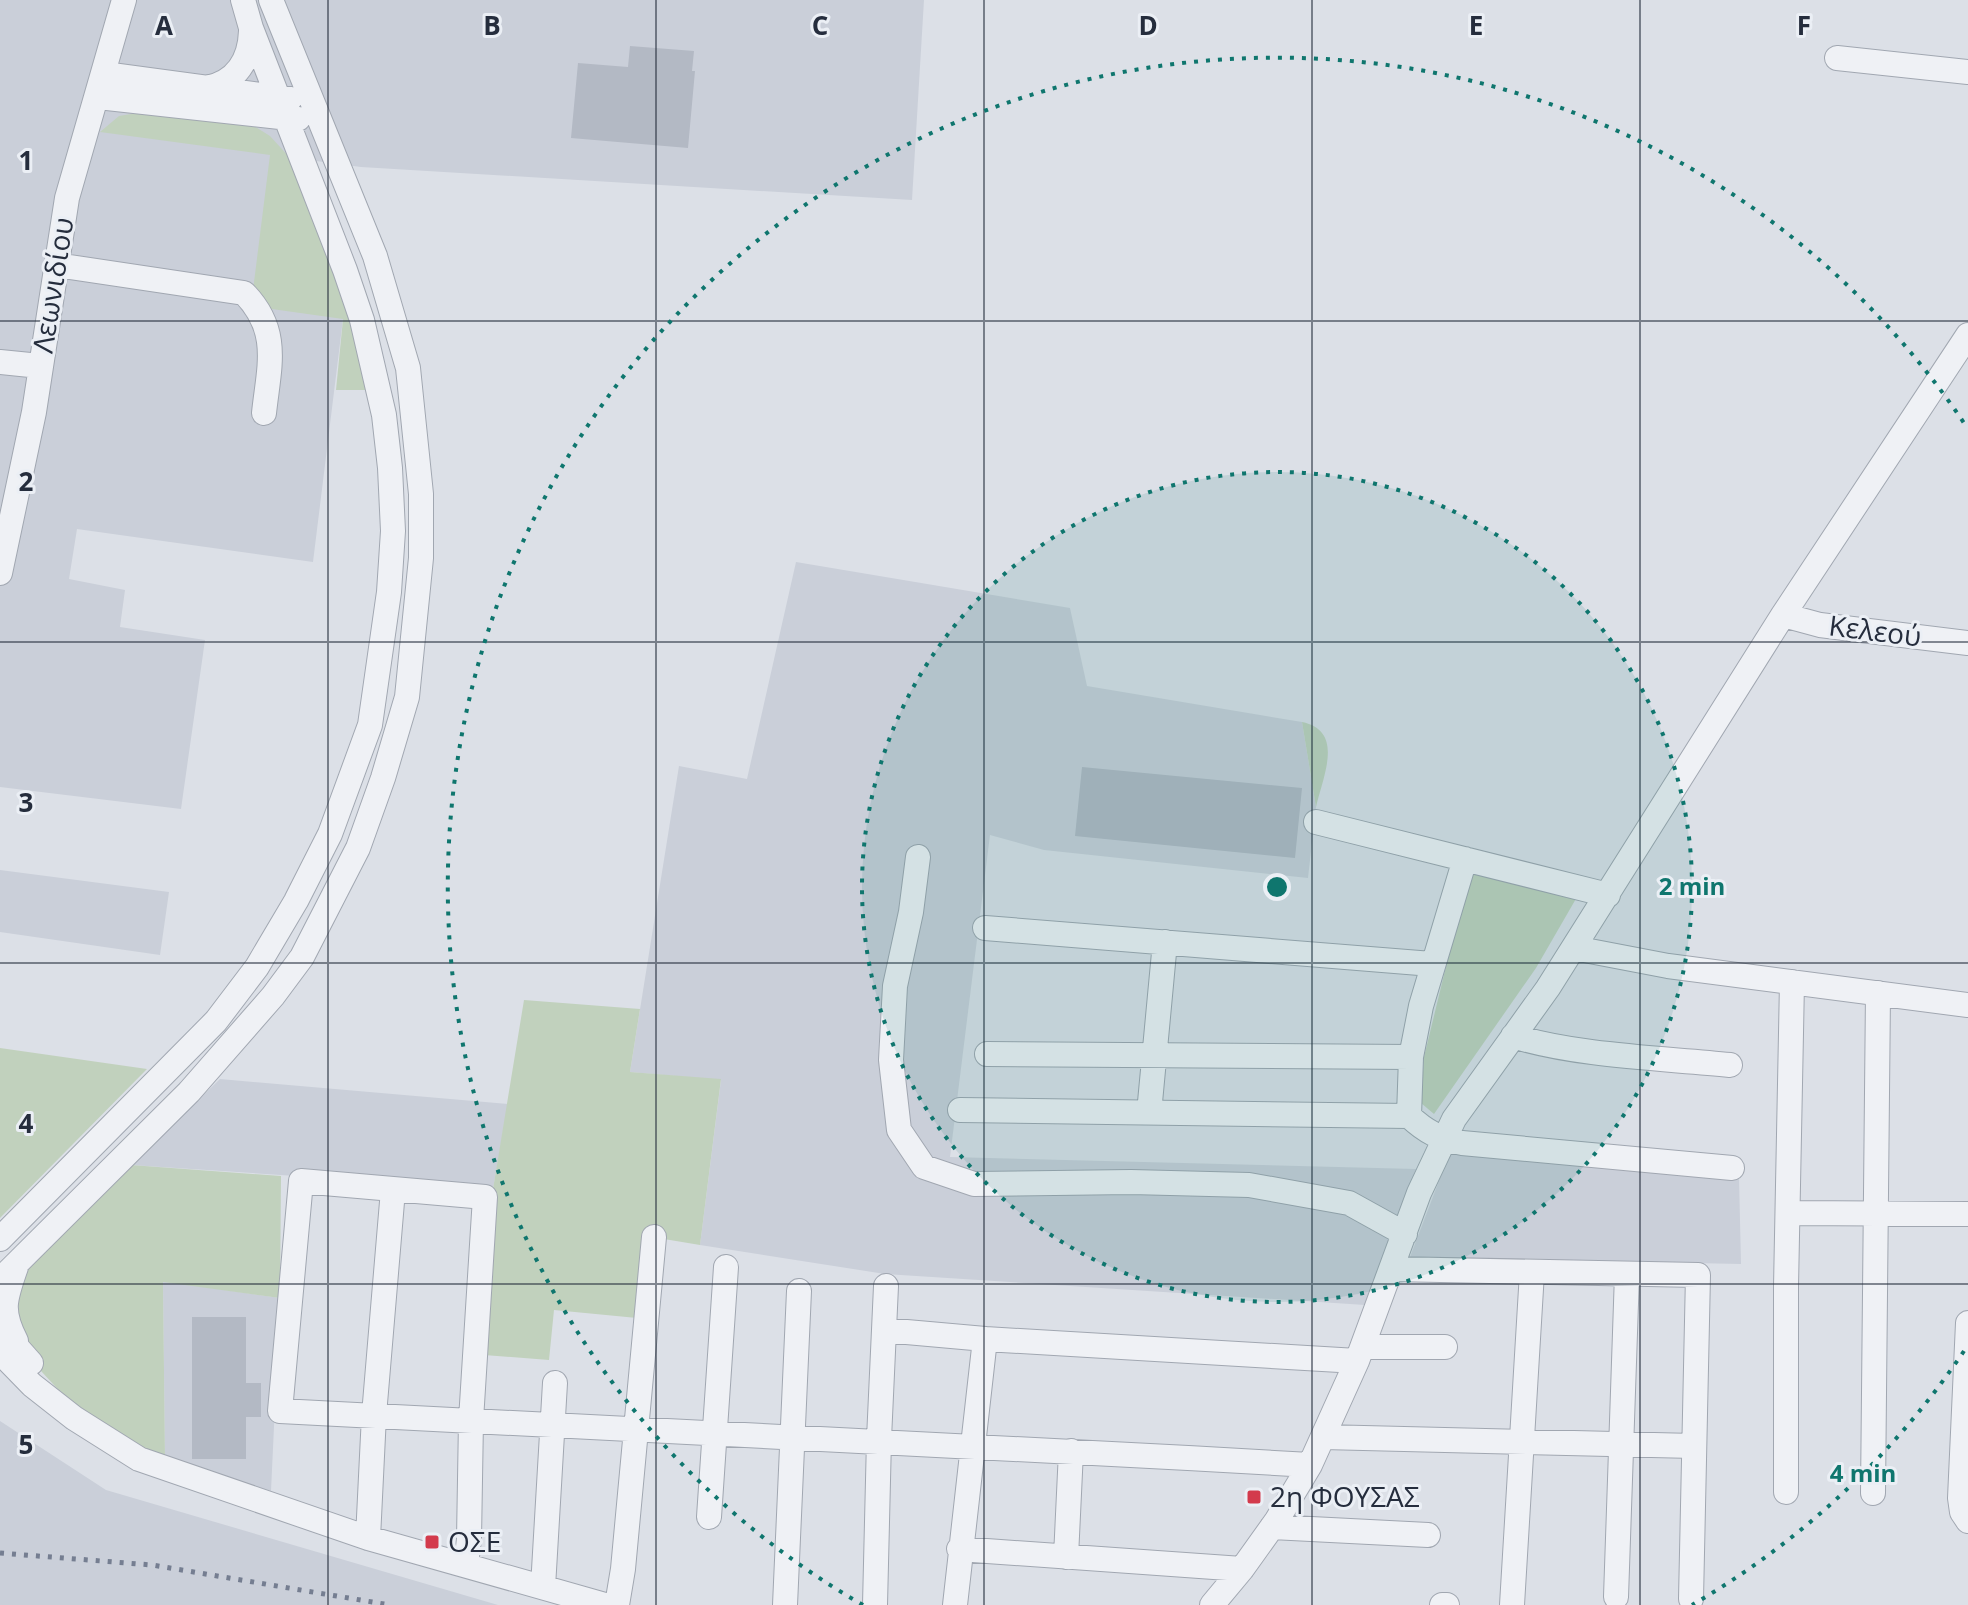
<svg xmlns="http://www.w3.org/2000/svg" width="1968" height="1605" font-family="'Open Sans',sans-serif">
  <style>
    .built { fill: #cacfd9 }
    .green { fill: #c1d1bd }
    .building { fill: #b3b9c4 }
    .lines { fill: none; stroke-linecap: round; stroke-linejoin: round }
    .minor-casing { stroke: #a1a7b1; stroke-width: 26 }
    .minor { stroke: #eff1f5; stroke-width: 24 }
    .rail { stroke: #757e91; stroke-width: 5; stroke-dasharray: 4 8; stroke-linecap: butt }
    .grid { fill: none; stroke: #252d3d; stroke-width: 2; stroke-opacity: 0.55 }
    .ring { fill: none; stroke: #0f766e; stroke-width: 4; stroke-dasharray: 4 8 }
    .poi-dot { fill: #d33a4c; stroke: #ebeff5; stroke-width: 3 }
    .labels { text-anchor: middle; stroke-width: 6; stroke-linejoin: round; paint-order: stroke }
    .street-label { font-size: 28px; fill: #252d3d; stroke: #ebeff5 }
    .poi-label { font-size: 28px; fill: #252d3d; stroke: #ebeff5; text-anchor: start }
    .grid-label { font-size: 26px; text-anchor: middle; font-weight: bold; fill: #252d3d; stroke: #ebeff5; stroke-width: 6; stroke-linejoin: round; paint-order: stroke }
    .centre { fill: #0f766e; stroke: #ebeff5; stroke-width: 4 }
    .ring-label { font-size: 24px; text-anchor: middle; font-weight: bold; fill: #0f766e; stroke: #ebeff5; stroke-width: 6; stroke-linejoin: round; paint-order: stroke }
  </style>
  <rect width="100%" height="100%" fill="#dce0e7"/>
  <path class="built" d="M0,0H924L912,200L361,167L271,155L343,319L313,562L77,529L69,579L125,590L120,627L205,640L181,809L0,787Z
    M796,562L1070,608L1087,686L1302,722L1316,807L1308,878L1044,850L990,835L950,1157L1416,1169L1365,1305L885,1274L700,1245L721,1080L630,1072L679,766L747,779Z
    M0,870L169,892L160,955L0,932Z
    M220,1079L508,1104L493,1189L131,1165Z
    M1450,1152L1739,1177L1741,1264L1410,1257Z
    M163,1281L280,1298L271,1491L165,1459Z
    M0,1421L106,1490L498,1605H0Z"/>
  <path class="green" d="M143,112L249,123L270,136L291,159L346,305L368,390H336L343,319L251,306L270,155L100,132L119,116Z
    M1302,722C1345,731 1323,776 1316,807Z
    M1469,872L1577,897L1536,968L1434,1114L1421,1103L1424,1057Z
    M524,1000L640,1009L630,1072L721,1079L700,1245L646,1236L637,1318L554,1310L549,1360L484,1355L493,1189Z
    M0,1048L147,1069L0,1218Z
    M131,1165L281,1176L280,1298L163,1282L165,1459L118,1440L76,1409L30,1359L21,1344L15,1290L25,1273Z"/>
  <path class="building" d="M630,46L694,51L692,71H695L688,148L571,138L578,63L628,67Z
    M1082,767L1302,788L1295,858L1075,836Z
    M192,1317H246V1383H261V1417H246V1459H192Z"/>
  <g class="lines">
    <defs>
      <path id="minor" d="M1837,58L1968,72
        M104,74L290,99
        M207,88C237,82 250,59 251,31
        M98,97L298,119
        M56,265L244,293C281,331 269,366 264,413
        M0,362L40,366
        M0,573L34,412L67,198L124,0
        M1783,615L1820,625L1968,643
        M1316,822L1608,895
        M918,857L911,912L895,986L891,1060L899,1130L924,1167L974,1184L1131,1182L1249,1185L1349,1203L1405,1234
        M1465,859L1421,1006L1411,1057L1409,1116C1426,1132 1440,1139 1462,1143L1732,1168
        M985,928L1432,964
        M1574,948L1668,966L1968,1005
        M1513,1036C1577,1056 1662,1058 1730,1065
        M987,1054L1411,1057
        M960,1110L1409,1116
        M1149,1113L1165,942
        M1788,1213L1968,1214
        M0,1239L216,1021L257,967L296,901L330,834L370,725L389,592L393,531L390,468L384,415L362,320L345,270L251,28L243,0
        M16,1267C5,1299 0,1310 16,1341
        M1392,1269L1698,1275L1691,1599
        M0,1280L189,1092L273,996L302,957L358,848L383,778L407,697L421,558V494L408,368L375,256L271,0
        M1968,1323L1960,1498L1962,1512L1968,1521
        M0,1328L31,1363
        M884,1330L985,1339L1357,1361
        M1363,1347H1445
        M0,1352L32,1385L74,1418L139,1459L368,1538L605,1605
        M1323,1437L1694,1446
        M1786,1492V1287L1792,982
        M1873,1493L1878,993
        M709,1517L726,1267
        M1272,1527L1428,1535
        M368,1538L374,1415L393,1190
        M959,1549L1242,1569
        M1066,1557L1071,1451
        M466,1565L469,1539L471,1420L485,1197L301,1181L280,1411C624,1427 967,1445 1310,1465
        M543,1587L555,1383
        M1616,1597L1627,1274
        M617,1605L623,1569L654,1237
        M785,1605L799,1291
        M875,1605L879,1439L886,1286
        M955,1605L985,1339
        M1212,1605L1242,1569L1277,1520L1310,1465L1357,1361L1419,1193L1454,1119L1548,988L1783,615L1968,335
        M1442,1605H1447
        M1512,1605L1532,1272"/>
    </defs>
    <use href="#minor" class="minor-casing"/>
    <use href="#minor" class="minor"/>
    <path class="rail" d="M0,1553L152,1565L390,1605"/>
  </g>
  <path class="grid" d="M328,0V1605M656,0V1605M984,0V1605M1312,0V1605M1640,0V1605M0,321H1968M0,642H1968M0,963H1968M0,1284H1968"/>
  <circle cx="1277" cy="887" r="415" fill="#0f766e" fill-opacity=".12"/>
  <g class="ring">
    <circle cx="1277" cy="887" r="415"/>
    <path d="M1964 1351A829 829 0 0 1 1692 1605M863 1605A829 829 0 1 1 1964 423"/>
  </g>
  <g class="poi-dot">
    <rect x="1246" y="1489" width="16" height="16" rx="4"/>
    <rect x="424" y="1534" width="16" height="16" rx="4"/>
  </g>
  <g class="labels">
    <g class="street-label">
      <text transform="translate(53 285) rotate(-81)" y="10">Λεωνιδίου</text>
      <text transform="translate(1875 631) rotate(7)" y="10">Κελεού</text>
    </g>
    <g class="poi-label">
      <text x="1270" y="1507">2η ΦΟΥΣΑΣ</text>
      <text x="448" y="1552">ΟΣΕ</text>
    </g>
  </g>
  <g class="grid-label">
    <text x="164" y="35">A</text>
    <text x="492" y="35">B</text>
    <text x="820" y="35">C</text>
    <text x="1148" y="35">D</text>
    <text x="1476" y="35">E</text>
    <text x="1804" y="35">F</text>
    <text x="26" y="170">1</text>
    <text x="26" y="491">2</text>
    <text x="26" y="812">3</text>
    <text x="26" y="1133">4</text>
    <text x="26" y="1454">5</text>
  </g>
  <circle cx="1277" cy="887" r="12" class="centre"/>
  <g class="ring-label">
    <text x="1692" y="895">2 min</text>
    <text x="1863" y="1482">4 min</text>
  </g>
</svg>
